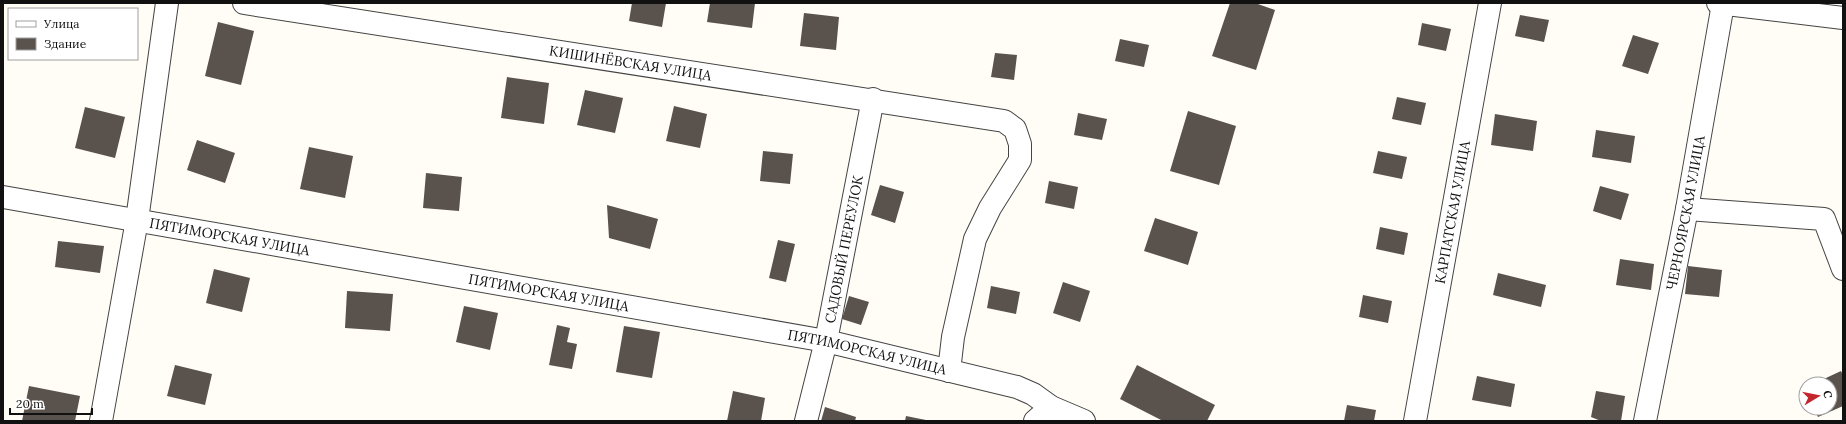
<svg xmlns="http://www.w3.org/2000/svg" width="1846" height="424" font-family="Lora,serif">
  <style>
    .building { fill: #5a524d }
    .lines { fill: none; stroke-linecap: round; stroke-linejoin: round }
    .minor-casing { stroke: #444; stroke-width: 24 }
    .minor { stroke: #fff; stroke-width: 22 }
    .labels { text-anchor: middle; stroke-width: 4; stroke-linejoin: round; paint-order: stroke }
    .street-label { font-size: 14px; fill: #111; stroke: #fff }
  </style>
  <rect width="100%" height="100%" fill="#fffdf5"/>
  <path class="building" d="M632,3H666L662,27L629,21Z
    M710,3H755L752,28L707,22Z
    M1230,3H1255L1275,10L1256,70L1212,56Z
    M804,13L839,17L836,50L800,46Z
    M1520,15L1549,20L1544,42L1515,36Z
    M218,22L254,31L241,85L205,76Z
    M1422,23L1451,29L1446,51L1418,45Z
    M1633,35L1659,43L1648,74L1622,66Z
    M1120,39L1149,45L1144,67L1115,61Z
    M995,53L1017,55L1014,80L991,77Z
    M507,77L549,83L544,124L501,118Z
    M585,90L623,98L615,133L577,125Z
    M1397,97L1426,103L1421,125L1392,119Z
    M674,106L707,114L700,148L666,141Z
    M85,107L125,117L115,158L75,148Z
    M1188,111L1236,126L1219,185L1170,171Z
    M1078,113L1107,119L1102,140L1074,135Z
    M1495,114L1537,121L1533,151L1491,145Z
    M1596,130L1635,136L1631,163L1592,157Z
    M197,140L235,153L225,183L187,170Z
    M309,147L353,156L345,198L300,189Z
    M763,151L793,154L790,184L760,181Z
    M1378,151L1407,157L1402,179L1373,173Z
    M426,173L462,177L459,211L423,208Z
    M1049,181L1078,187L1074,209L1045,203Z
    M880,185L904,192L895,223L871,215Z
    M1600,186L1629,194L1621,220L1593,211Z
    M607,205L658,219L650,249L609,238Z
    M1155,218L1198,232L1188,265L1144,251Z
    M1380,227L1408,233L1404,255L1376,249Z
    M778,240L795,244L786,282L769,278Z
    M58,241L104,246L100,273L55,267Z
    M1620,259L1654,264L1651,290L1616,285Z
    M1688,266L1722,270L1719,297L1685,294Z
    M214,269L250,278L242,312L206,303Z
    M1498,273L1546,285L1541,307L1493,295Z
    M1063,282L1090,291L1080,322L1053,313Z
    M991,286L1020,292L1016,314L987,308Z
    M347,291L393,294L390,331L345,328Z
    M1363,295L1392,301L1388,323L1359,317Z
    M849,296L869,302L861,325L842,319Z
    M464,306L498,313L490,350L456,342Z
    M557,325L570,328L567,342L577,344L572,369L549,365Z
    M624,326L660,332L652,378L616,372Z
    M175,365L212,374L205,405L167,396Z
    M1137,365L1215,405L1207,421H1163L1120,399Z
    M1841,371L1843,375V406L1818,417L1814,408H1830V384H1813Z
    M1477,376L1515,384L1511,407L1472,400Z
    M29,386L80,396L75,421H22Z
    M733,391L765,398L761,421H727Z
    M1596,391L1625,396L1621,421H1601L1591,417Z
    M1347,405L1376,410L1374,421H1344Z
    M825,407L856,417L855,421H821Z
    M906,416L926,420V421H905Z"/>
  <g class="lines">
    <defs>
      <g id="minor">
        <path id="s1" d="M244,3L1004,121L1015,129L1020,144V160L990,208L975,239L953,337L949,371"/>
        <path d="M1718,3L1843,18"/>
        <path id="s2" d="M3,197L826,341L1017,387L1033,394L1051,407L1084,421"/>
        <path d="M1687,209L1824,219L1843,269"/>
        <path d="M101,421L137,220L167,3"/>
        <path id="s3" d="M806,421L826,341L873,99"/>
        <path d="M1035,421L1051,407"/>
        <path id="s4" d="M1415,421L1490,3"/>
        <path id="s5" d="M1645,421L1687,209L1723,4"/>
      </g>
    </defs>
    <use href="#minor" class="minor-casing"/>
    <use href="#minor" class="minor"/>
  </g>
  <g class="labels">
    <g class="street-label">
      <text dy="5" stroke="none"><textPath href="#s1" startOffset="391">КИШИНЁВСКАЯ УЛИЦА</textPath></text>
      <text dy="5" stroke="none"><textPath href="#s4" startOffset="212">КАРПАТСКАЯ УЛИЦА</textPath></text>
      <text dy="5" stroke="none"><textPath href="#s5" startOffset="212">ЧЕРНОЯРСКАЯ УЛИЦА</textPath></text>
      <text dy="5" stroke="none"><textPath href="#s2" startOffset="230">ПЯТИМОРСКАЯ УЛИЦА</textPath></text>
      <text dy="5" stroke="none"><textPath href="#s3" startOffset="176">САДОВЫЙ ПЕРЕУЛОК</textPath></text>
      <text dy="5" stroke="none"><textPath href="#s2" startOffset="554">ПЯТИМОРСКАЯ УЛИЦА</textPath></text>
      <text dy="5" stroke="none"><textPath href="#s2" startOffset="878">ПЯТИМОРСКАЯ УЛИЦА</textPath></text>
    </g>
  </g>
  <rect width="1846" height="424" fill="none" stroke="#111111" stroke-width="8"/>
  <rect x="8" y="8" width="130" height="52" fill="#ffffff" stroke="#a0a0a0"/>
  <rect x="16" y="21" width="20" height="6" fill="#ffffff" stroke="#a0a0a0"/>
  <text x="44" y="28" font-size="12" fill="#111111">Улица</text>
  <rect x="16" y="38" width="20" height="12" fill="#5a524d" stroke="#a0a0a0"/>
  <text x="44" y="48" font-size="12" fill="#111111">Здание</text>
  <g transform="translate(1818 396) rotate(80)"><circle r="19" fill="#ffffff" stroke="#a0a0a0"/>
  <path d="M0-3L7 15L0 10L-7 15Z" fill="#c4262e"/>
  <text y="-6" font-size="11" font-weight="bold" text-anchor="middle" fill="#111111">С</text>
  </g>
  <path d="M10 408v6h82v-6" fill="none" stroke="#111111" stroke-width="2"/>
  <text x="16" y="408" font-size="12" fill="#111111" stroke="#ffffff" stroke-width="3" paint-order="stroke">20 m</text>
</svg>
